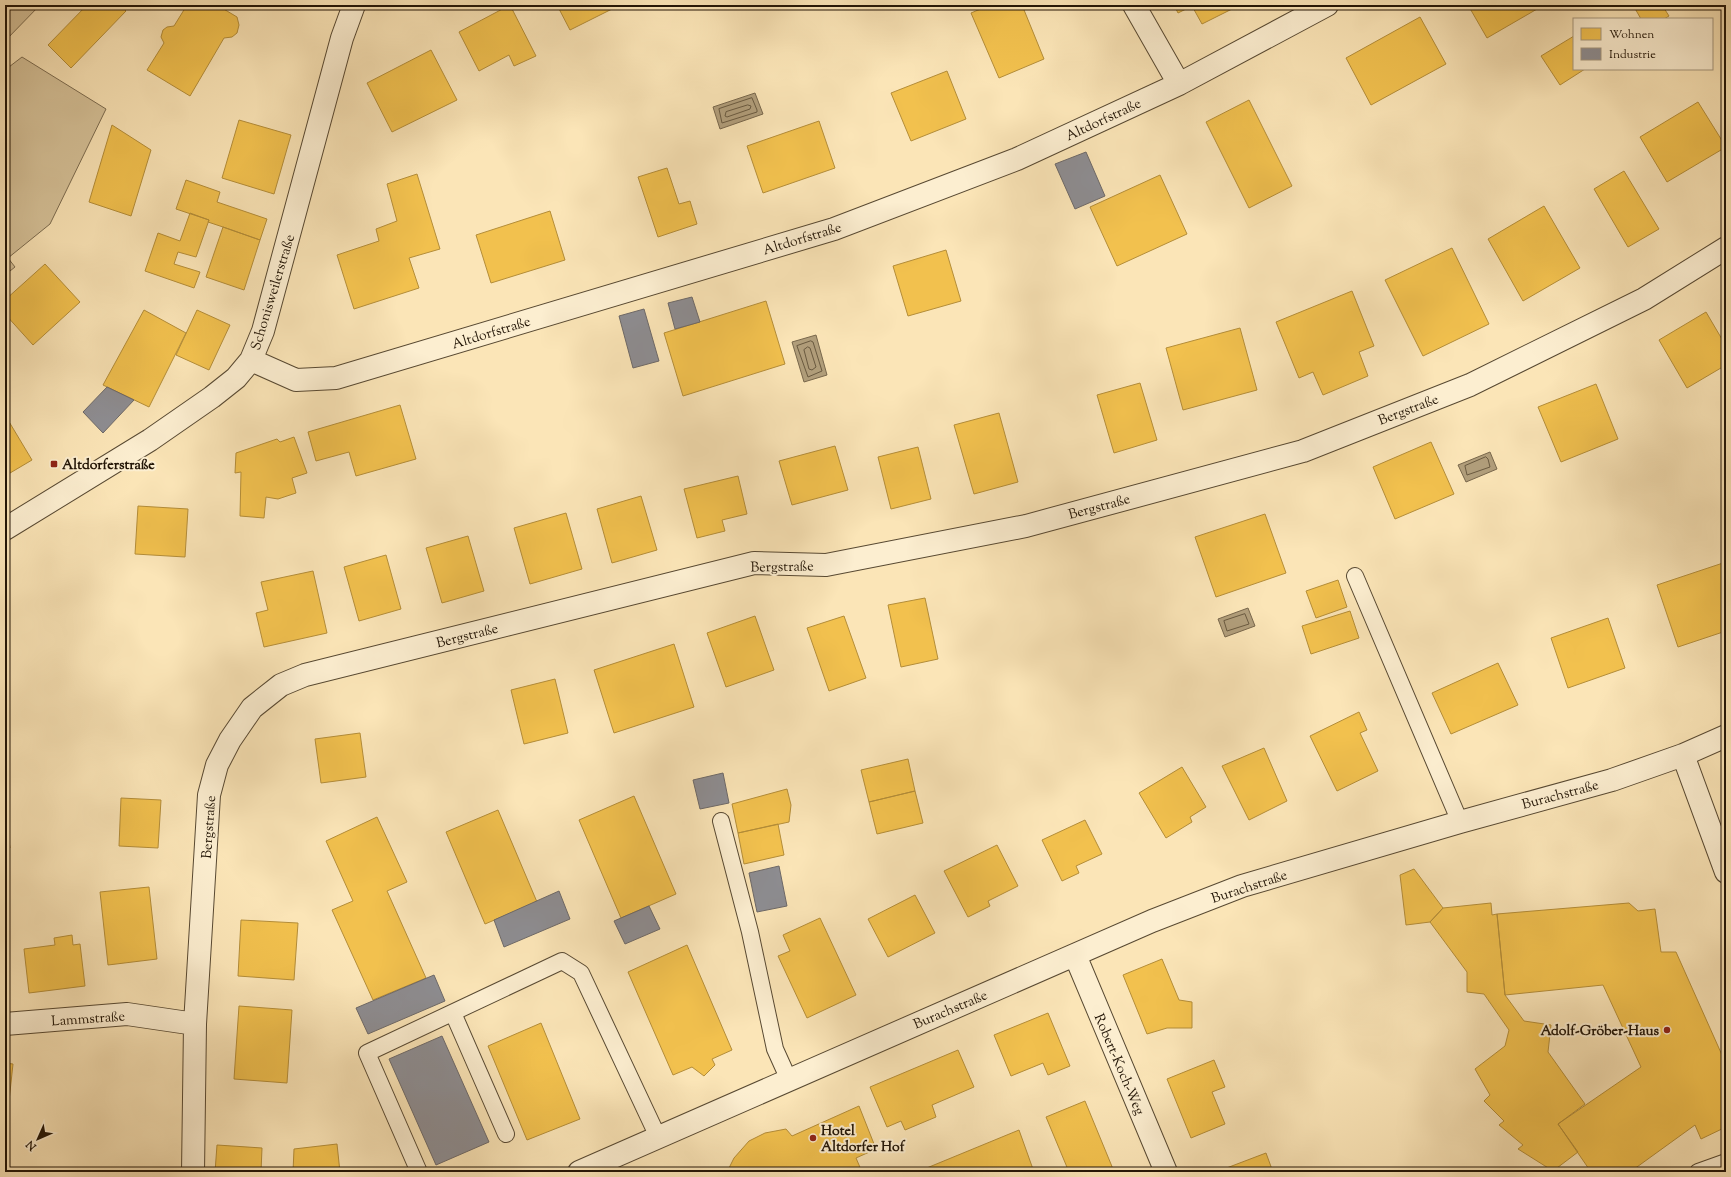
<svg xmlns="http://www.w3.org/2000/svg" width="1731" height="1177" font-family="'Sorts Mill Goudy',serif">
  <style>
    .green { fill: #d6c299; stroke: #7c6c50 }
    .water { fill: #b19e7b; stroke: #78674c }
    .homes { fill: #f2c14e; stroke: #b48d38 }
    .industry { fill: #8d8d92; stroke: #6d6968 }
    .lines { fill: none; stroke-linecap: round; stroke-linejoin: round }
    .shore { stroke: #6a5a40; stroke-width: 1 }
    .lane-casing { stroke: #584932; stroke-width: 18 }
    .street-casing { stroke: #584932; stroke-width: 24 }
    .lane { stroke: #fceed0; stroke-width: 16 }
    .street { stroke: #fceed0; stroke-width: 22 }
    .poi-dot { fill: #8f2418; stroke: #fceed0; stroke-width: 1.5 }
    .labels { text-anchor: middle; stroke-width: 4; stroke-linejoin: round; paint-order: stroke }
    .street-label { font-size: 14px; fill: #221506; stroke: #fceed0 }
    .poi-label { font-size: 14px; font-weight: bold; fill: #221506; stroke: #fceed0; text-anchor: start }
  </style>
  <rect width="100%" height="100%" fill="#fbe5b7"/>
  <filter id="stains"><feTurbulence type="fractalNoise" baseFrequency=".005" numOctaves="4"/><feColorMatrix values="0 0 0 0 .2 0 0 0 0 .09 0 0 0 0 .02 0 0 0 .5 -.17"/></filter>
  <radialGradient id="worn" r=".72"><stop offset=".6" stop-color="#630" stop-opacity="0"/><stop offset="1" stop-color="#630" stop-opacity=".3"/></radialGradient>
  <path class="green" d="M5,5H40L5,41Z
    M22,57L106,109L50,224L8,258L15,267L5,275V70Z"/>
  <path class="water" d="M755,93L763,114L720,129L713,107Z
    M816,335L827,375L804,382L792,342Z
    M1490,452L1497,469L1466,482L1458,465Z
    M1248,608L1255,626L1225,637L1218,619Z"/>
  <path class="homes" d="M87,5H120L126,11L71,68L48,45Z
    M187,5H217L237,17L239,25L237,33L232,37L224,38L190,96L147,70L164,43L161,37L163,30L167,27L174,26Z
    M510,5L536,56L514,66L509,55L479,71L459,32Z
    M557,5H620L570,30Z
    M990,5H1022L1044,59L999,78L971,13Z
    M1174,5H1238V6L1202,24L1192,6L1178,13Z
    M1468,5H1544L1487,38Z
    M1633,5H1662L1669,16L1664,19H1641Z
    M1420,17L1446,64L1371,105L1346,58Z
    M1574,36V69H1585L1560,85L1541,56Z
    M431,50L457,100L392,132L367,83Z
    M947,71L966,119L911,141L891,93Z
    M1249,100L1292,186L1249,208L1206,122Z
    M1698,102L1726,147L1667,182L1640,137Z
    M239,120L291,135L274,194L222,178Z
    M819,121L835,168L763,193L747,146Z
    M112,125L151,150L131,216L89,202Z
    M667,168L679,204L690,201L697,224L658,237L638,177Z
    M1624,171L1659,229L1628,247L1594,189Z
    M417,174L440,249L409,258L419,288L354,309L337,255L379,241L376,229L397,221L387,184Z
    M1160,175L1187,234L1117,266L1090,207Z
    M186,180L220,192L217,202L267,219L260,240L223,227L208,222L209,220L176,209Z
    M1544,206L1580,268L1523,301L1488,239Z
    M550,211L565,260L491,283L476,235Z
    M190,213L209,220L196,257L178,252L174,264L200,272L194,288L145,271L158,233L180,241Z
    M223,227L260,240L244,290L206,277Z
    M1452,248L1489,324L1423,356L1385,280Z
    M946,250L961,301L908,316L893,266Z
    M45,264L80,302L33,345L5,314V300Z
    M1352,291L1374,346L1359,352L1368,376L1323,395L1313,372L1299,378L1276,322Z
    M766,301L785,364L683,396L664,333Z
    M144,310L186,333L149,407L103,385Z
    M197,310L230,325L209,370L176,355Z
    M1706,312L1726,346V365L1687,388L1659,340Z
    M1240,328L1257,390L1183,410L1166,348Z
    M1140,383L1157,440L1114,453L1097,395Z
    M1596,384L1618,439L1561,462L1538,407Z
    M400,405L416,459L356,476L349,452L316,461L308,432Z
    M999,413L1018,482L974,494L954,425Z
    M5,415L32,460L5,476Z
    M294,437L307,473L292,478L296,493L278,499L266,497L264,518L240,516L241,472L235,473L236,453L277,439L280,442Z
    M1431,442L1454,494L1395,519L1373,467Z
    M835,446L848,490L792,505L779,461Z
    M918,447L931,499L891,509L878,457Z
    M738,476L747,514L722,520L725,531L697,538L684,489Z
    M641,496L657,550L612,563L597,509Z
    M138,506L188,509L185,557L135,554Z
    M566,513L582,569L530,584L514,528Z
    M1265,514L1286,573L1216,597L1195,537Z
    M468,536L484,591L442,603L426,548Z
    M386,555L401,609L359,621L344,567Z
    M1726,562V631L1678,647L1657,585Z
    M313,571L327,633L264,647L256,613L268,610L261,582Z
    M1338,580L1347,607L1316,618L1306,591Z
    M925,598L938,659L901,667L888,605Z
    M1350,611L1359,638L1311,654L1302,626Z
    M755,616L774,670L726,687L707,633Z
    M844,616L866,678L829,691L807,628Z
    M1608,618L1625,668L1568,688L1551,638Z
    M674,644L694,707L614,733L594,670Z
    M1498,663L1518,705L1451,734L1432,693Z
    M555,679L568,733L524,744L511,690Z
    M1359,712L1367,730L1360,733L1378,771L1337,791L1310,736Z
    M360,733L366,777L321,783L315,739Z
    M1264,748L1287,801L1249,820L1222,766Z
    M908,759L915,791L869,802L861,770Z
    M1182,767L1206,807L1190,817L1192,822L1166,838L1139,793Z
    M787,789L791,805L789,822L738,833L732,804Z
    M915,791L923,823L877,834L869,802Z
    M634,796L676,894L621,918L579,820Z
    M121,798L161,800L158,848L119,846Z
    M498,810L537,902L485,924L446,832Z
    M5,812L10,848H5Z
    M377,817L407,882L387,891L426,978L373,1000L332,910L353,901L326,841Z
    M1085,820L1102,854L1076,866L1079,873L1062,881L1042,840Z
    M778,824L784,855L744,864L738,833Z
    M997,845L1018,886L988,901L990,906L968,917L944,871Z
    M1414,869L1443,908L1430,922L1406,925L1400,875Z
    M149,887L157,959L108,965L100,892Z
    M915,895L935,933L888,957L868,919Z
    M1491,903L1492,915L1497,914L1505,995L1524,1021L1551,1025L1548,1052L1585,1104L1558,1124L1578,1152L1553,1171L1518,1149L1523,1145L1499,1125L1504,1121L1484,1101L1490,1095L1475,1069L1505,1046L1509,1030L1484,994L1467,992V972L1430,922L1443,908Z
    M1629,903L1638,911L1655,909L1661,952H1676L1726,1064V1127L1701,1139L1695,1125L1630,1172H1591L1558,1124L1641,1067L1603,985L1505,995L1497,914Z
    M820,918L856,995L807,1018L778,956L790,951L783,935Z
    M241,920L298,923L294,980L238,976Z
    M72,935L73,945L80,944L85,986L29,993L24,949L55,945L54,938Z
    M687,945L732,1050L712,1059L715,1065L704,1076L692,1067L673,1075L628,972Z
    M1162,959L1179,1000L1192,1002V1028H1167L1147,1034L1123,975Z
    M5,967L9,994L5,995Z
    M239,1006L292,1010L287,1083L234,1079Z
    M1048,1013L1070,1066L1048,1075L1043,1063L1011,1076L994,1035Z
    M541,1023L580,1119L527,1140L488,1046Z
    M958,1050L974,1087L932,1105L936,1117L905,1130L901,1121L887,1127L870,1087Z
    M1214,1060L1225,1087L1212,1092L1225,1124L1191,1138L1167,1079Z
    M5,1063L13,1064L6,1129H5Z
    M1085,1101L1113,1169L1105,1172H1069L1046,1117Z
    M859,1106L876,1149L856,1158L862,1172H727L734,1158L749,1141L765,1133L786,1129L792,1136Z
    M1019,1130L1034,1172H917Z
    M337,1144L340,1172H293L294,1149Z
    M217,1145L262,1148L261,1172H215Z
    M1266,1153L1273,1172H1216Z"/>
  <path class="industry" d="M1086,152L1105,196L1075,209L1055,164Z
    M692,297L700,322L675,329L668,303Z
    M644,309L659,361L633,368L619,316Z
    M107,387L134,400L103,433L83,412Z
    M723,773L729,803L700,809L693,780Z
    M779,866L787,906L757,912L749,873Z
    M559,891L570,919L504,947L494,920Z
    M649,906L660,929L625,944L614,921Z
    M434,975L445,1001L368,1034L356,1008Z
    M442,1036L489,1142L436,1165L389,1059Z"/>
  <g class="lines">
    <path class="shore" d="M752,98L757,110V112L722,123L719,109Z
      M748,105L751,106L750,109L727,117L725,116L726,112Z
      M811,341L813,342L822,371L808,377L797,346Z
      M808,347L810,348L816,367L812,370L809,369L804,350Z
      M1486,457L1488,459L1490,467L1467,475L1465,466Z
      M1245,614L1249,624L1227,631L1224,621Z"/>
    <defs>
      <path id="lane" d="M1355,576L1460,822
        M721,821L750,932L775,1049L789,1080
        M453,1013L506,1134
        M419,1172L367,1053L562,961L581,973L658,1137
        M1698,1172L1726,1162"/>
      <path id="street" d="M1134,5L1179,84
        M251,360L296,380L336,378L834,229L1017,159L1179,84L1327,5
        M5,529L150,440L212,397L236,378L251,360L263,331L342,38L354,5
        M1683,755L1726,872
        M1075,955L1166,1172
        M5,1024L127,1014L195,1024
        M193,1172L195,1024L209,795L217,765L230,740L252,708L281,685L305,675L754,563L826,565L1026,526L1303,451L1470,385L1644,299L1726,248
        M579,1172L1152,921L1242,886L1460,822L1612,780L1683,755L1726,736"/>
    </defs>
    <use href="#lane" class="lane-casing"/>
    <use href="#street" class="street-casing"/>
    <use href="#lane" class="lane"/>
    <use href="#street" class="street"/>
  </g>
  <g class="poi-dot">
    <rect x="50" y="460" width="8" height="8" rx="2"/>
    <circle cx="1667" cy="1030" r="4"/>
    <circle cx="813" cy="1138" r="4"/>
  </g>
  <g class="labels">
    <g class="street-label">
      <text transform="translate(1103 119) rotate(-25)" y="5">Altdorfstraße</text>
      <text transform="translate(802 238) rotate(-17)" y="5">Altdorfstraße</text>
      <text transform="translate(272 292) rotate(-73)" y="5">Schonisweilerstraße</text>
      <text transform="translate(491 332) rotate(-17)" y="5">Altdorfstraße</text>
      <text transform="translate(1408 409) rotate(-21)" y="5">Bergstraße</text>
      <text transform="translate(1099 506) rotate(-15)" y="5">Bergstraße</text>
      <text transform="translate(782 566) rotate(-1)" y="5">Bergstraße</text>
      <text transform="translate(467 635) rotate(-14)" y="5">Bergstraße</text>
      <text transform="translate(1560 794) rotate(-15)" y="5">Burachstraße</text>
      <text transform="translate(208 827) rotate(-86)" y="5">Bergstraße</text>
      <text transform="translate(1249 886) rotate(-18)" y="5">Burachstraße</text>
      <text transform="translate(950 1009) rotate(-23)" y="5">Burachstraße</text>
      <text transform="translate(88 1018) rotate(-4)" y="5">Lammstraße</text>
      <text transform="translate(1120 1064) rotate(67)" y="5">Robert-Koch-Weg</text>
    </g>
    <g class="poi-label">
      <text x="62" y="469">Altdorferstraße</text>
      <text x="1659" y="1035" text-anchor="end">Adolf-Gröber-Haus</text>
      <text x="821" y="1135">Hotel<tspan x="821" dy="16">Altdorfer Hof</tspan></text>
    </g>
  </g>
  <rect width="1731" height="1177" fill="none" stroke="#fbe5b7" stroke-width="20"/>
  <rect x="6" y="6" width="1719" height="1165" fill="none" stroke="#221506" stroke-width="2"/>
  <rect x="10" y="10" width="1711" height="1157" fill="none" stroke="#221506"/>
  <rect x="1573" y="18" width="140" height="52" fill="#fceed0" stroke="#a5977f"/>
  <rect x="1581" y="28" width="20" height="12" fill="#f2c14e" stroke="#a5977f"/>
  <text x="1609" y="38" font-size="12" fill="#221506">Wohnen</text>
  <rect x="1581" y="48" width="20" height="12" fill="#8d8d92" stroke="#a5977f"/>
  <text x="1609" y="58" font-size="12" fill="#221506">Industrie</text>
  <g transform="translate(38 1139) rotate(225)" stroke="#fceed0" stroke-width="3" paint-order="stroke">
  <path d="M0-3L7 15L0 10L-7 15Z" fill="#221506"/>
  <text y="-6" font-size="11" font-weight="bold" text-anchor="middle" fill="#221506">N</text>
  </g>
  <rect width="100%" height="100%" filter="url(#stains)"/>
  <rect width="100%" height="100%" fill="url(#worn)"/>
</svg>
